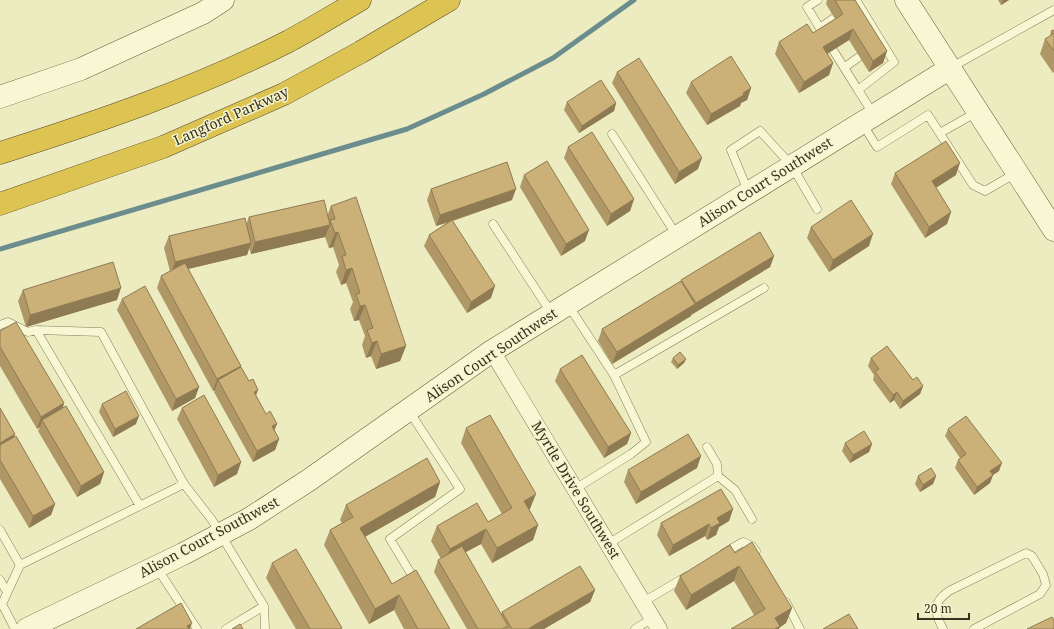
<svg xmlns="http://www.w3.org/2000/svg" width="1054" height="629" font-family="'Noto Serif',serif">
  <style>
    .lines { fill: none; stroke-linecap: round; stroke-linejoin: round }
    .stream { stroke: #6b8d8d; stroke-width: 5 }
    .lane-casing { stroke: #877d59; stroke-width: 9 }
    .street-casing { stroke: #877d59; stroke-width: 17 }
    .secondary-casing { stroke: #685e3c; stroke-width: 23 }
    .highway-casing { stroke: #54492d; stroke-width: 23 }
    .lane { stroke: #f8f7d4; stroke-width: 8 }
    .street { stroke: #f8f7d4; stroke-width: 16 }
    .secondary { stroke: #f8f7d4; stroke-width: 22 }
    .highway { stroke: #ddc351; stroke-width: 22 }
    .wall { fill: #af9766 }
    .shaded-wall { fill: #8e7b53 }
    .building { fill: #cbb077; stroke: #8e7b53 }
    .labels { text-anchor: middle; stroke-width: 3; stroke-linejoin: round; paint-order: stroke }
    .street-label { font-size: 14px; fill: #36301d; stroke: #f5f4d0 }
  </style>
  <rect width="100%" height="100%" fill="#edecc1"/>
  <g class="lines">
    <path class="stream" d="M0,249L407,129L484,94L553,58L634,0"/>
    <defs>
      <path id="lane" d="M818,0L807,7L824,35
        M856,0L894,62L858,90L874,115
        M820,28L834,18
        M833,50L858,90
        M845,67L859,57
        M950,68L1054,10
        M862,123L877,147L928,115L973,185L985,191L1016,173
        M940,133L977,112
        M612,134L677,236
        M748,191L731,150L760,131L792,166L817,209
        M493,224L552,314
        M568,305L614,375L646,442L631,454L575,489
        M0,325L8,322L28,332L36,330L101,332L184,484L212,520L264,606L265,629
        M36,330L140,506
        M614,375L764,288
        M409,411L460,489L390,539L416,582
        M707,447L717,464L718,476
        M0,530L20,565
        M608,544L718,476L735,490L752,519
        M724,553L743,542L752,546L756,551
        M157,568L197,629
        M0,580L7,592
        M643,602L687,576
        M786,602L800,629
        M15,629L2,604L20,565L184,484
        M226,629L264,606
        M635,629L653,618
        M943,629C934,612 932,603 949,591L1026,553L1032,556L1043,574L1046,585L1040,594L974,629"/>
      <path id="street" d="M492,351L659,629"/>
      <path id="secondary" d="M906,0L1054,230
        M0,97L81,69L203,13L223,0
        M27,629L183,554L249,519L309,480L492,351L949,69"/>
      <path id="highway" d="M0,153C98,122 197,88 289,41C313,28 336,14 360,0
        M0,204L163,147L284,94L361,52L449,0"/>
    </defs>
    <use href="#lane" class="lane-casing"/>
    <use href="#street" class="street-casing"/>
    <use href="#secondary" class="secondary-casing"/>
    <use href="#highway" class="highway-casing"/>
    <use href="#lane" class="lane"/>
    <use href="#street" class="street"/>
    <use href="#secondary" class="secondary"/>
    <use href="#highway" class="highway"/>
  </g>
  <path class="wall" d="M827,0H855L887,51L883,63L869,72L849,40L827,54L833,63L829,75L799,93L775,54L779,42L813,33L835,19L826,4Z
    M998,0H1009L1001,5Z
    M1054,30V72L1053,73L1040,54L1045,39L1050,36L1051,31Z
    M617,72L698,169L675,184L612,83Z
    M691,82L751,88L747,100L741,103L740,106L707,125L686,93Z
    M567,102L616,103L614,111L579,133L564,110Z
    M568,147L634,199L630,211L607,226L564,158Z
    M895,173L956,175L936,188L951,212L947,224L925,238L891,184Z
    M524,175L585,241L561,256L520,187Z
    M431,189L512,200L453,221L491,298L467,313L424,246L429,235L447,223L436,226L427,200Z
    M331,206L406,346L400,361L376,369L371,356L366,358L362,345L365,336L359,320L354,321L350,309L353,302L346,283L341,285L336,272L339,265L333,247L329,248L325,237L251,254L249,248L247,255L188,269L241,366L240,368L279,439L275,450L253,462L214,392L215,390L213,391L157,288L161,276L170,271L164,248L169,236L246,225L249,217L327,216Z
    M811,227L869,246L829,272L807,238Z
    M774,256L770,267L691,315V314V316L612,364L598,341L602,329L681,281V280Z
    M23,290L117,300L26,327L18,301Z
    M122,299L199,387L195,398L172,411L117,310Z
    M0,331L64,403L63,408L104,472L100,484L77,497L38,431L40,427L37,429L0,366Z
    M673,358L686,359L684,363L677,369L671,362Z
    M871,358L923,386L920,394L900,409L894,400L890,403L873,380L874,375L868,366Z
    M560,369L631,433L627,444L604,458L555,381Z
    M102,404L136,424L113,437L99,412Z
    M0,408L15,434L14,437L55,504L51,515L29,528L0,479Z
    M182,408L241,462L237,474L214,487L177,419Z
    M466,428L530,509L529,510L538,525L533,540L492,563L481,544L465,552L501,615L502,612L595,590L590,602L544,629H467L434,572L438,560L441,559L431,541L437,526L488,522L502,514L461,443Z
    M948,429L999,471L993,475L990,483L974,495L955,468L958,460L960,458L945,436Z
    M845,443L872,444L869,452L850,463L842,451Z
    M697,468L636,504L624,482L628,470Z
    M918,476H936L933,484L920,492L915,484Z
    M440,482L435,497L365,537L392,584L450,629H404L394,610L369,624L324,545L330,530L342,523L340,520L346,505Z
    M733,509L729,521L719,527L716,535L707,540L705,536L669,556L657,535L661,523Z
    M735,553L792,608L786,623L779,628L754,615L734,581L686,610L674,591L680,576Z
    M272,563L341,629H296L266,578Z"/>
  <path class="shaded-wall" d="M1003,0H1009L1001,5Z
    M853,29L849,40L819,59L823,47Z
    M887,51L883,63L869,72L873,61Z
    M833,63L829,75L799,93L804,82Z
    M751,88L747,100L741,103L740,106L707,125L711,114Z
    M616,103L614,111L579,133L582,126Z
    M702,158L698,169L675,184L679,172Z
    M960,163L956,175L927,193L932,181Z
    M516,189L512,200L436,226L440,215Z
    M634,199L630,211L607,226L611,214Z
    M951,212L947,224L925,238L929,227Z
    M330,225L325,237L251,254L255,242Z
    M589,230L585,241L561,256L566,244Z
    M338,232L333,247L329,248L335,233Z
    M873,234L869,246L829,272L833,260Z
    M251,243L247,255L171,273L175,262Z
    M774,256L770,267L691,315L696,303Z
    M352,268L346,283L341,285L346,270Z
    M495,286L491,298L467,313L471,302Z
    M121,288L117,300L26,327L30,315Z
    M695,304L691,316L612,364L617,352Z
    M365,305L359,320L354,321L360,306Z
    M377,341L371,356L366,358L372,343Z
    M406,346L400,361L376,369L381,354Z
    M686,359L684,363L677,369L678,365Z
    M241,366L237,378L218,380L215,390L213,391L217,379Z
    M923,386L920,394L900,409L903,401Z
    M199,387L195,398L172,411L176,399Z
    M258,390L254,401V392Z
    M897,392L894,400L890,403L893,395Z
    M64,403L60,415L42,420L40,427L37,429L41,417Z
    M139,416L136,424L113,437L115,429Z
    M277,424L272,436V426Z
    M631,433L627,444L604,458L608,447Z
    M15,434L11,445L0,452V443Z
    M279,439L275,450L253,462L257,451Z
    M872,444L869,452L850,463L853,455Z
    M701,456L697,468L636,504L641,492Z
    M241,462L237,474L214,487L218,475Z
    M1002,463L999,471L987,479L990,471Z
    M104,472L100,484L77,497L81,486Z
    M993,475L990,483L974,495L977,487Z
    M936,476L933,484L920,492L923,485Z
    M440,482L435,497L354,543L360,528Z
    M536,494L530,509L519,516L524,501Z
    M55,504L51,515L29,528L33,516Z
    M733,509L729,521L719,527L716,535L707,540L711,528L717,518Z
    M709,524L705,536L669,556L673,545Z
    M538,525L533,540L492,563L497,548Z
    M486,529L481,544L444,564L450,549Z
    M739,566L734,581L686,610L691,595Z
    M595,590L590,602L544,629H528Z
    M399,595L394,610L369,624L375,609Z
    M792,608L786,623L779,628V629H771L775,618Z
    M192,623L190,629H186L187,626Z"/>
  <path class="building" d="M835,0H855L887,51L873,61L853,29L823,47L833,63L804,82L779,42L807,24L813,33L843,14Z
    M1054,30V51L1045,39L1053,34L1051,31Z
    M731,56L751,88L743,93L744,95L711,114L691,82Z
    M639,58L702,158L679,172L617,72Z
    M601,80L616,103L582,126L567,102Z
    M592,132L634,199L611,214L568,147Z
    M946,141L960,163L932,181L951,212L929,227L895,173Z
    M547,161L589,230L566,244L524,175Z
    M507,162L516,189L440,215L431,189Z
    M356,197L406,346L381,354L377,341L372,343L367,330L373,328L365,305L360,306L356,294L360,293L352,268L346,270L342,256L346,255L338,232L335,233L330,220L335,219L331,206Z
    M324,200L330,225L255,242L249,217Z
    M851,200L873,234L833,260L811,227Z
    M245,218L251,243L175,262L169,236Z
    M452,220L495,286L471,302L429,235Z
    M760,232L774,256L696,303L681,280Z
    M113,262L121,288L30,315L23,290Z
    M185,263L241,366L217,379L161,276Z
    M681,281L695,304L617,352L602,329Z
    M145,286L199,387L176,399L122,299Z
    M16,322L64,403L41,417L0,347V331Z
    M887,346L913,380L917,377L923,386L903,401L897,392L893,395L875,372L879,369L871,358Z
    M680,352L686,359L678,365L673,358Z
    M582,355L631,433L608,447L560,369Z
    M241,367L249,381L253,379L258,390L254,392L266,414L270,411L277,424L272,426L279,439L257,451L218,380Z
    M126,391L139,416L115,429L102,404Z
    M204,395L241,462L218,475L182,408Z
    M66,406L104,472L81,486L42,420Z
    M0,408L15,434L0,443Z
    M490,415L536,494L524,501L538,525L497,548L486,529L450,549L437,526L477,503L488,522L512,508L466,428Z
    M966,416L1002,463L990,471L993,475L977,487L958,460L966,454L948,429Z
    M864,431L872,444L853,455L845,443Z
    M688,434L701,456L641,492L628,470Z
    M16,436L55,504L33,516L0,460V445Z
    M427,458L440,482L360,528L392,584L416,570L450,629H418L399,595L375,609L330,530L353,517L346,505Z
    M931,468L936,476L923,485L918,476Z
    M721,489L733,509L717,518L720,523L711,528L709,524L673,545L661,523Z
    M752,542L792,608L775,618L780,626L775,629H731L765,609L739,566L691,595L680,576L730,545L735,553Z
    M462,546L508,626L502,629H478L438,560Z
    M296,549L342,628L340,629H310L272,563Z
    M580,566L595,590L528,629H512L502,612Z
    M181,603L192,623L187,626L189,629H136Z
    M849,614L858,629H823Z
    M1052,617L1054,620V629H1027Z
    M240,624L243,629H232Z"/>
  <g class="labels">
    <g class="street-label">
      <text transform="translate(231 116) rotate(-24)" y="5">Langford Parkway</text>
      <text transform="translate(765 182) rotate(-32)" y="5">Alison Court Southwest</text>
      <text transform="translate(491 355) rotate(-34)" y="5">Alison Court Southwest</text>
      <text transform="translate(576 490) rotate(59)" y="5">Myrtle Drive Southwest</text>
      <text transform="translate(209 537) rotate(-28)" y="5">Alison Court Southwest</text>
    </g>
  </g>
  <path d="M918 613v6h51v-6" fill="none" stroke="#36301d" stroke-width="2"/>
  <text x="924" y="613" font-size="12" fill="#36301d" stroke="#f5f4d0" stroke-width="3" paint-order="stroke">20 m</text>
</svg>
